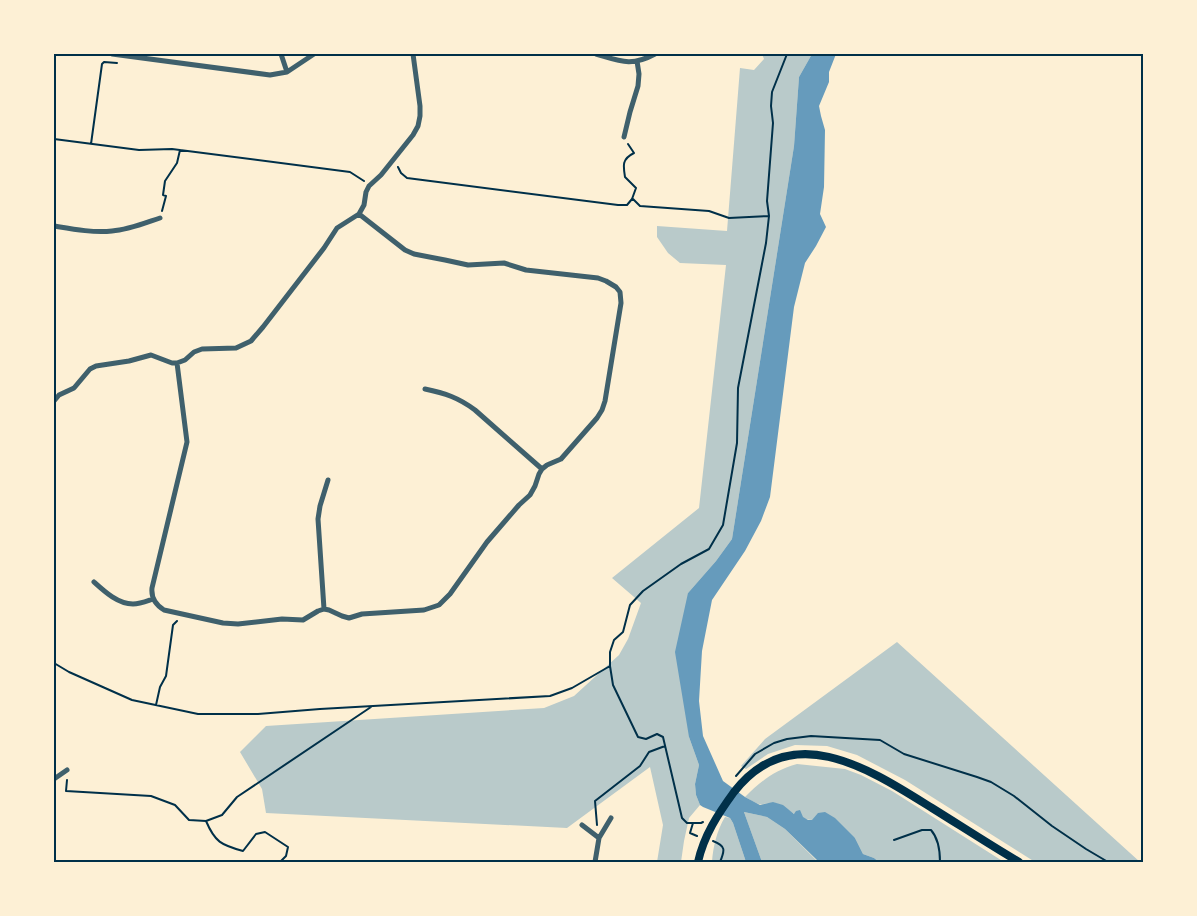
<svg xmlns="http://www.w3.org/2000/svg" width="1197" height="916" font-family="'Work Sans',sans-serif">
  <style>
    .green { fill: #b9caca }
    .water { fill: #669bbc }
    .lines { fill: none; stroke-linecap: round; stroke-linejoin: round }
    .path { stroke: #003049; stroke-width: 2 }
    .minor { stroke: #3f606c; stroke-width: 5 }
    .secondary { stroke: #003049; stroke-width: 8 }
    .neatline { fill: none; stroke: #003049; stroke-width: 2 }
  </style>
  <rect width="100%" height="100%" fill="#fdf0d5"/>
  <path class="green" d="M762,54H812L799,77L794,146L732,539L716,561L688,593L689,737L699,765L695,784L696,795L700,805L689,818L684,841L681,862H657L663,825L650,767L567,828L266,813L262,789L240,752L266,726L544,708L574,696L619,655L628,639L641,603L612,578L699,508L726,265L680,263L668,253L657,237V226L727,231L740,68L754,70L764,59Z
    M897,642L1140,862H1035L905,780L857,755L827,746L795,745L768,754L746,769L741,766L765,739Z
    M797,764L845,769L861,775L892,791L1004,862H879L874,858L863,854L855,838L812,820C799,820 788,808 775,803C770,802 764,805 759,804C755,803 749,799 745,797C761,781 775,770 797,764Z
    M744,812L767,817L785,829L818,862H762Z
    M725,817L730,818L733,823L746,862H712C713,847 717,830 725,817Z"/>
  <path class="water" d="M812,54H836L829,72V82L819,106L821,116L825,130L824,187L820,214L826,227L816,246L805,263L794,307L770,497L761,521L745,551L712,600L702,651L699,701L703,736L723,781L745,797L760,805L773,802L783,805L794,814L796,811L800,810L803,817L808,820H812L818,813L825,812L835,818L855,838L863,854L874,858L879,862H819L785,829L767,817L744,812L762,862H746L733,823L730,818L703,807L700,805L696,795L695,784L699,765L689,737L675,652L688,593L716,561L732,539L794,146L799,77Z"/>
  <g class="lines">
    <path class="path" d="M54,139L139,150L172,149L350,172L364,181
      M91,144L102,64L104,62L117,63
      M398,167L401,173L407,178L618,205H627L632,199L636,188L625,177C623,165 622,159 634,153L628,144
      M633,199L640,206L709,211L729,218L769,216
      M162,211L166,196L163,195L165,181L177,163L180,150
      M54,663L69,672L132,700L198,714H258L320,709L550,696L572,688L610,666
      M156,705L160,687L166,676L173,625L177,621
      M736,776L755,754L774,743L787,739L811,736L880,740L904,754L977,777L991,782L1014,796L1052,826L1086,849L1108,862
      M67,780L66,791L151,796L175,805L189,820L206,821
      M693,823H687L682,818L663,737L657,734L646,739L638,737L613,685L610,666V652L614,640L623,632L630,605L643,591L681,564L709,549L723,525L737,443L738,388L766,243L769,216L767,201L773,123L771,106L772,92L787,54
      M597,825L595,801L640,766L649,752L665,746
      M697,836L690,833L693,823H701L703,822
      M894,840L922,830H931C938,838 940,851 940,862
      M713,841C726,846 725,850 720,862
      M280,862L286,856L288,847L265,832L256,834L243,851C221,845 215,842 206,821L222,815L237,797L371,707"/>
    <path class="minor" d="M112,54L270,75L287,72L314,54
      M281,54L287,72
      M596,54C620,61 631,67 655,54
      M624,137L630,112L638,86L639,74L637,61
      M54,226C72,229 93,233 112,231C128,230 145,223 160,218
      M177,363L187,442L152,588C151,598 156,605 164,610L223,623L238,624L282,619L303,620L318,611L324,609L329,610L342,616L349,618L362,614L424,610L439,605L450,594L487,542L519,505L530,495L535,486L539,474L542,469L547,465L561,459L597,418L602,410L605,401L621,303L620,292L616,287L606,281L598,278L526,270L504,263L468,265L445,260L414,254L405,250L359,214
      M425,389C445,393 459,398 475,410L542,469
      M54,401L59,395L74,388L90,369L96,366L129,361L151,355L172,363H177L185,360L194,352L202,349L236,348L251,341L263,327L324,248L337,228L359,214L364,205L366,192L369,186L381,175L413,135L418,126L420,116V106L413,54
      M94,582C105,592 118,604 133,604C140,604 147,601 153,599
      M324,609L318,519L320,506L328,480
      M54,779L67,770
      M582,825L599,838L611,818
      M595,862L599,838"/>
    <path class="secondary" d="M698,862C704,835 718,814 734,792C792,717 871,770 932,808C961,826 990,845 1019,862"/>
  </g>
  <rect width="1197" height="916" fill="none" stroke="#fdf0d5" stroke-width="110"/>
  <rect x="55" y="55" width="1087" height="806" class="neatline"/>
</svg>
